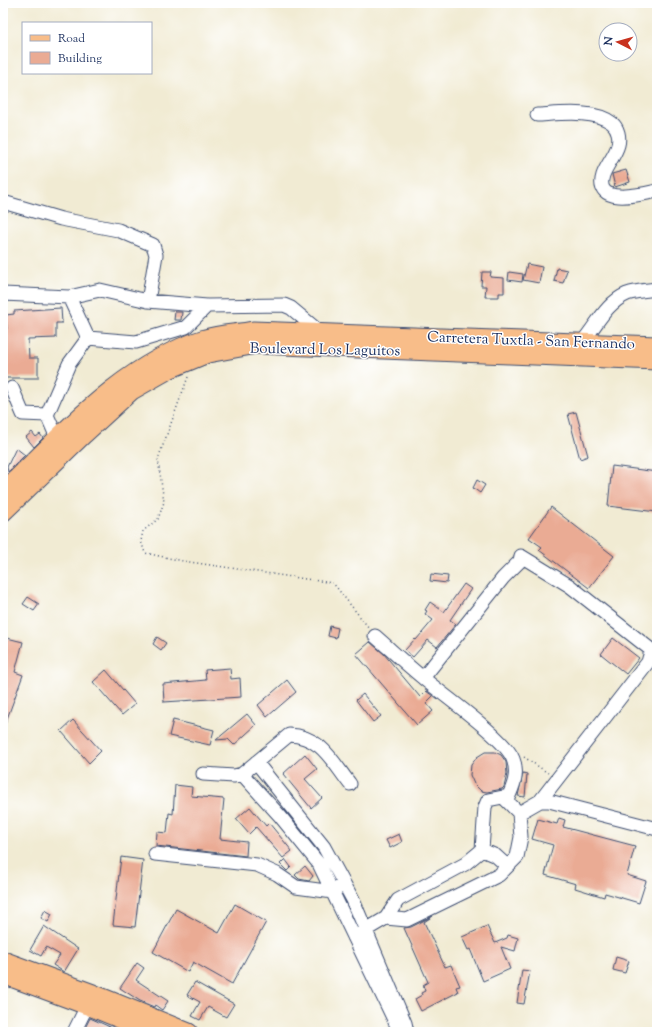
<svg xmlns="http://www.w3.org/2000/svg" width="660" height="1035" font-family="'Sorts Mill Goudy',serif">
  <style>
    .building { fill: #eaab94 }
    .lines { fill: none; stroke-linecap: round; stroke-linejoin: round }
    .minor-casing { stroke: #3b4b70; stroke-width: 15 }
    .major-casing { stroke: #3b4b70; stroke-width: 19 }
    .path { stroke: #3b4b70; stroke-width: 1.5; stroke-dasharray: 1 3; stroke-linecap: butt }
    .minor { stroke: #fff; stroke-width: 13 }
    .major { stroke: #f8bd89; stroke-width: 17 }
    .labels { text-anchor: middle; stroke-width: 3; stroke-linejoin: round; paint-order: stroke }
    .street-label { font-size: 15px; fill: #1b2f5e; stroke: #fff }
  </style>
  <rect width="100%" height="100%" fill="#fff"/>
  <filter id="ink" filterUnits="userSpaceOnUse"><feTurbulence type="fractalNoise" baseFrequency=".025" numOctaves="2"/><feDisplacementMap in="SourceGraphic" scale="8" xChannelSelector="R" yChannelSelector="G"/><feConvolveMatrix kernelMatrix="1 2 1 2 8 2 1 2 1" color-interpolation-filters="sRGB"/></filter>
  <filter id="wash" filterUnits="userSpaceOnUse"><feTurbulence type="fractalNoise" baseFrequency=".012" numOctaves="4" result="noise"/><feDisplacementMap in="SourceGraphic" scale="16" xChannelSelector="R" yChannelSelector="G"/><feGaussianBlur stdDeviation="0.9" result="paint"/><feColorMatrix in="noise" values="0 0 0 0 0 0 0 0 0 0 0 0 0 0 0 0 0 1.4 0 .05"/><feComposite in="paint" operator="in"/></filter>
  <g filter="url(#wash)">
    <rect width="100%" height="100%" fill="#f1ebd3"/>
    <g id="blocks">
      <path class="building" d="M626,170L630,182L615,187L612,174Z
        M527,264L542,267L539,283L523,280Z
        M557,268L567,270L563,283L554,281Z
        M482,272H491L490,277L504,278V293H499V297H485L486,286H481Z
        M509,272L523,274L522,282L508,280Z
        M61,308L62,323H56V338L28,339L29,358H38V378H3V329H7L6,315L14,314V311Z
        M175,312H182L181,320H174Z
        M576,412L588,456L580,459L568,414Z
        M32,432L36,437L40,434L43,438L34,447L26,437Z
        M16,448L25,455L8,472L7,467Z
        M612,466L657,472V512L608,506Z
        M477,480L485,485L480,493L473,488Z
        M551,507L614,556L589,588L539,550L542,547L529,538Z
        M431,574L448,576L447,583L430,581Z
        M464,584L471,589L450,620L456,624L437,647L428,640L413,657L405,650L415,639L416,640L433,620L425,614L427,611L425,610L430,602L444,612Z
        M28,597L39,604L34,611L23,604Z
        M330,626L338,628L336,638L328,636Z
        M3,637L23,642L15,672L23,675L4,727L3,673L7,662L3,661Z
        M157,637L166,643L161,650L153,644Z
        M613,638L639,658L626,674L601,654Z
        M370,642L384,654L420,697L426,691L433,696L426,703L433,711L417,725L356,654Z
        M230,668L231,679L240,678L241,697L164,702L163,684L206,680L205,670Z
        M106,670L135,704L122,715L93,682Z
        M287,680L296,692L267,717L258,705Z
        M363,694L381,716L373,722L356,700Z
        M247,714L256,725L234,745L228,739L216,740Z
        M73,720L101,751L89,763L61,731Z
        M173,720L214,730L210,745L169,736Z
        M485,752H495L501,755L506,762L507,774L504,787L502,789L487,792L481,791L474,784L470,775L471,765L477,757Z
        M305,754L317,769L305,779L322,798L311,808L283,774Z
        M523,773L527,774L525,797L518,796Z
        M175,785L192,787L191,796L224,799L220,839L247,842L246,856L156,846L157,832L167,833L169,813L173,814Z
        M250,807L266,826L269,823L292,851L283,858L256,827L249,834L236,819Z
        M559,818L565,820L563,827L635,846L627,875L646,881L639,903L605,893L604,897L575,888L576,884L545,875L553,845L532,839L538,819L557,824Z
        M399,834L402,842L390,848L386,840Z
        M121,857L143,860L135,927L113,925Z
        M285,859L291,867L287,871L280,864Z
        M305,866L313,876L309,881L299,879L295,875Z
        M235,904L266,922L232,984L193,962L188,972L153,952L176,909L219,933Z
        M45,910L52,914L48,922L41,918Z
        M433,916L424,922L445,967L451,965L460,986L456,987L458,992L421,1011L415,999L422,995L421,993L425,991L423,985L428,982L404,928L411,927Z
        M44,926L78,949L64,972L53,965L60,955L46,947L41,956L30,950Z
        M487,926L495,943L507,938L508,935L518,938L515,951L501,947L510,969L483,981L470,949L468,950L462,937Z
        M616,957L629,961L625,973L613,970Z
        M137,963L144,968L136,980L168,1001L162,1010L155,1005L154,1007L140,1001L120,988Z
        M522,970L530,971L524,1004L517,1003Z
        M195,982L234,1004L226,1017L208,1007L200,1020L192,1016L200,1002L187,995Z
        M90,1018L121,1032H83Z"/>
    </g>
  </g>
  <g filter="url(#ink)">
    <use href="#blocks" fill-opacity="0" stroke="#3b4b70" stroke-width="1"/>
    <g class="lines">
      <defs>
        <path id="minor" d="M537,115C558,114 595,109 612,123C618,128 620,137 618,145C615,156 607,164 603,175C593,207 643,194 657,191
          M3,202L61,219L118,230L153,245L156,255L148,301
          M3,294L69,297L100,290L148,301L207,306L284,305L291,308L321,333
          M88,338L136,342L186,327L207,306
          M583,341C596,326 606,303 627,294C635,291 648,290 657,289
          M12,388L23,414L47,415L57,438
          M47,415L69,364L88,338L69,297
          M375,636C391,650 407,665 423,678C443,695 506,739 513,759C519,774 513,787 507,800
          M423,678L503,578L520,561L521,556L570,586L650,649V655L648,662L540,801
          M256,762L324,847L353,900L405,1023L407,1032
          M203,774L234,776L242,774L289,735C321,736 332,761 350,784
          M242,774L280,816L319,864L398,1028
          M519,813L540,801H549L657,829
          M482,850L496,856L507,866
          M155,854L257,865L277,874L296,887L333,892L338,888
          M354,937L386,918L398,900L465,864L482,850L485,807L488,800L503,797L519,813L521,837L517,857L499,875L407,920L386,918
          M74,1032L91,998"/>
        <path id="major" d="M3,491C63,433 123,363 205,338C220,333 238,333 253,330L657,345
          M3,513L84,435L132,391L169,370L208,354L257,345L657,361
          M3,960L93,993L189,1032
          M3,975L87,1006L151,1032"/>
      </defs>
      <use href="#minor" class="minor-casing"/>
      <use href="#major" class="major-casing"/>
      <path class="path" d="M188,377L158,459L164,502L158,519L143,531L141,541L145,553L183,561L333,583L369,628
        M524,757L548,773"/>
      <use href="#minor" class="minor"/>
      <use href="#major" class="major"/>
    </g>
  </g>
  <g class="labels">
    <g class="street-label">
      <text transform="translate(531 340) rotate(2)" y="5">Carretera Tuxtla - San Fernando</text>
      <text transform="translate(325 349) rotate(1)" y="5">Boulevard Los Laguitos</text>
    </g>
  </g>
  <rect width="660" height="1035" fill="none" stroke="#fff" stroke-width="16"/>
  <rect x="22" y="22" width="130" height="52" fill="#ffffff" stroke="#a4acbf"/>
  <rect x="30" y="35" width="20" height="6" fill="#f8bd89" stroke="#a4acbf"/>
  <text x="58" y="42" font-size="12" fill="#1b2f5e">Road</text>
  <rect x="30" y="52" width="20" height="12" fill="#eaab94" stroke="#a4acbf"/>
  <text x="58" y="62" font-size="12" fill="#1b2f5e">Building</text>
  <g transform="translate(618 42) rotate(276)"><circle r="19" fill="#ffffff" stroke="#a4acbf"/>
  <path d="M0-3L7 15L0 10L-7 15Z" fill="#c8321e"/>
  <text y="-6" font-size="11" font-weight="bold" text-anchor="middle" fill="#1b2f5e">N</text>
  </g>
</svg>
